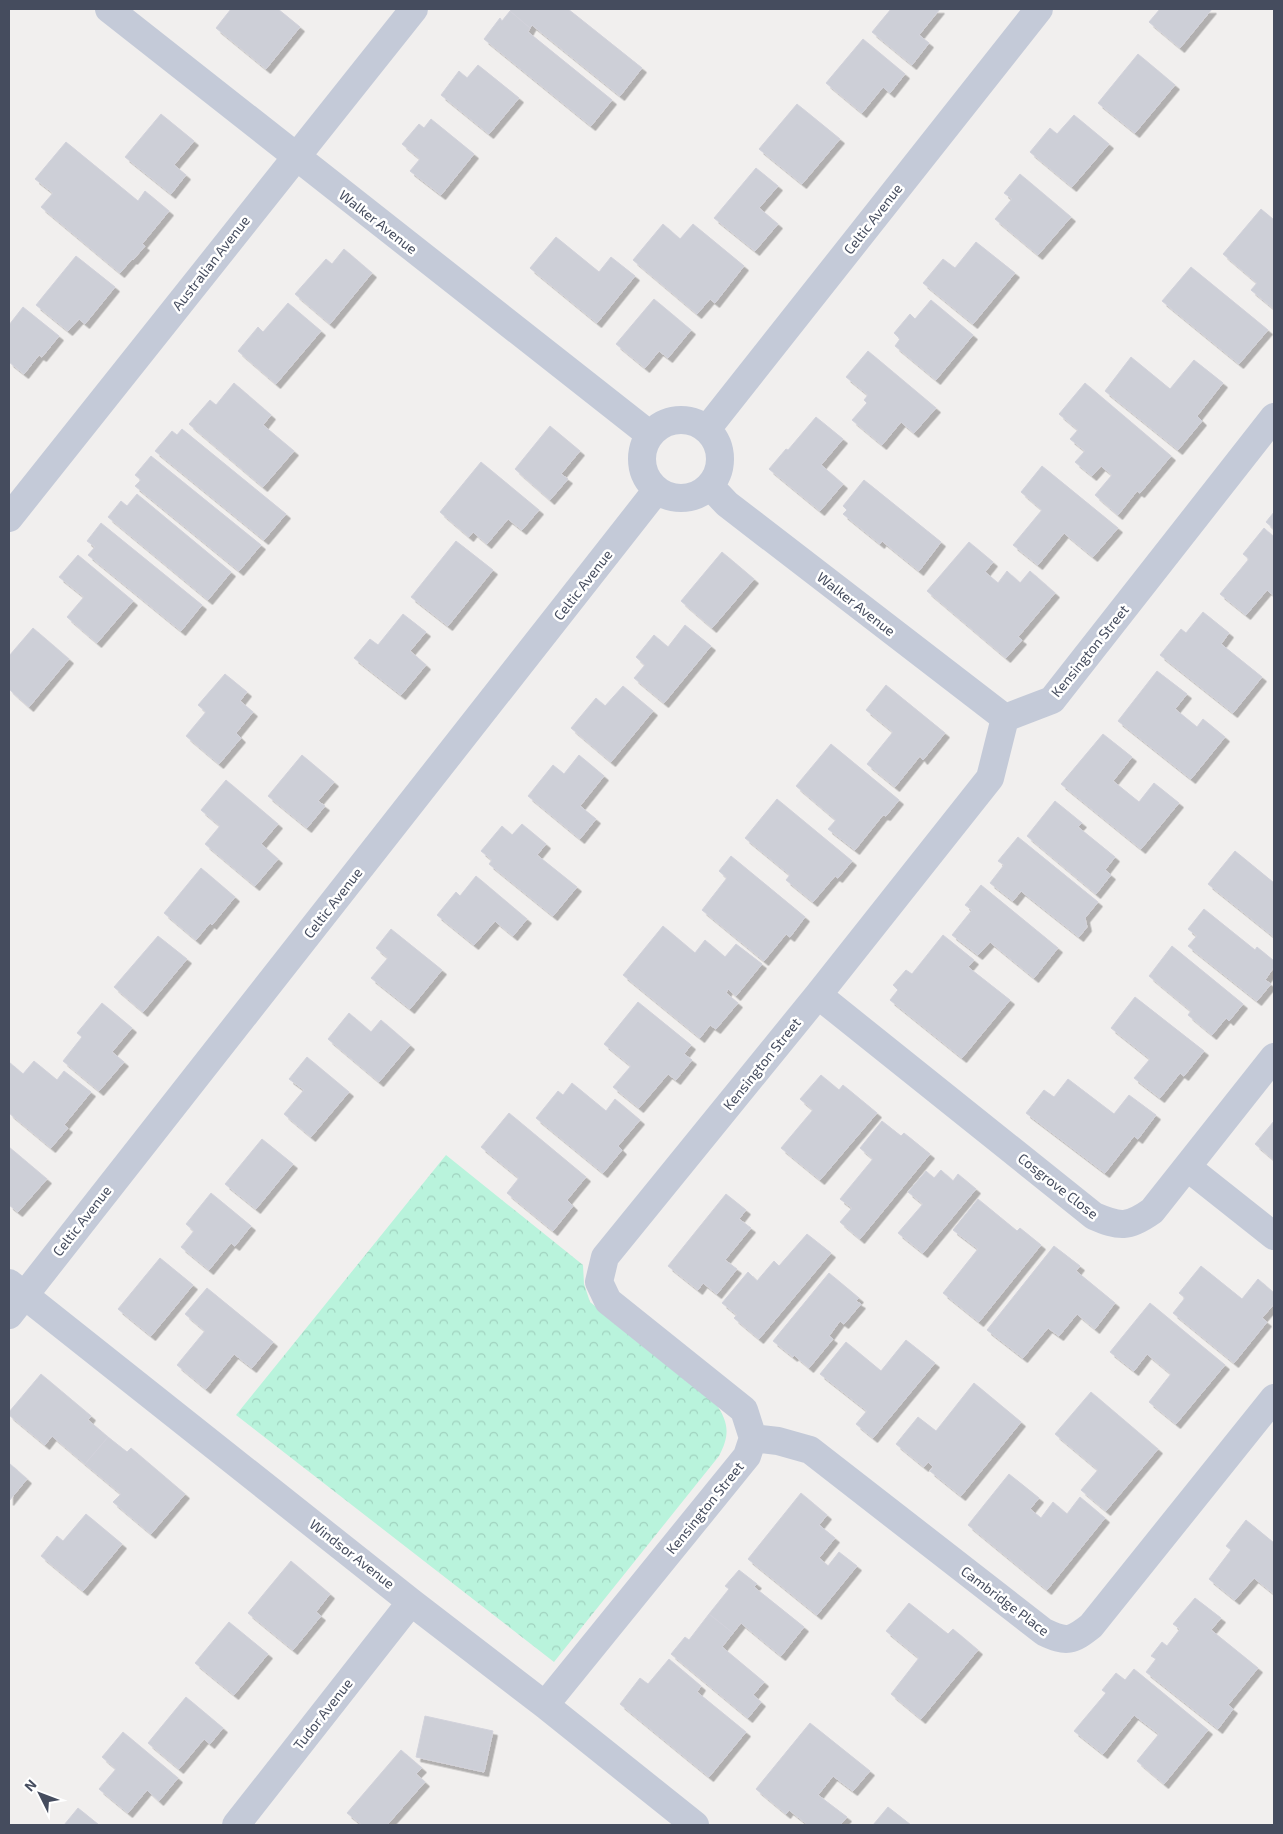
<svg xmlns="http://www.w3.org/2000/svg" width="1283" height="1834" font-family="'Exo 2',sans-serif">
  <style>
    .park { fill: url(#park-crowns) }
    .building { fill: #cdcfd7; stroke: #d2d2db; filter: url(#shadow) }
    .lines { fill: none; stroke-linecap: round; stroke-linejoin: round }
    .minor { stroke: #c4cad8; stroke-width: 28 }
    .labels { text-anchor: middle; stroke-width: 5; stroke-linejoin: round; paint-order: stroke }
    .street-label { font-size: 14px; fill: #454c5e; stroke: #fff }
  </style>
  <defs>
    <pattern id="park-crowns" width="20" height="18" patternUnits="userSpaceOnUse" patternTransform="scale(1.25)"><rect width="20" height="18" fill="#b9f3dc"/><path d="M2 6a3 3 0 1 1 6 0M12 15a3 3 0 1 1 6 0" fill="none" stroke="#a0d2bf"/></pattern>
    <filter id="shadow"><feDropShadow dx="4.5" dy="4.5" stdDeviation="0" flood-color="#0004"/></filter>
  </defs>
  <rect width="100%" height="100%" fill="#f1efee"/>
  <path class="park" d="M446,1155L583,1265L584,1284L590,1302L716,1404C729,1423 730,1435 719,1456L554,1662L236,1415Z"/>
  <path class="building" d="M231,9H278L300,27L266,69L216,28Z
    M512,9H568L642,68L620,96L532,25L530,28L510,11Z
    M891,9H940L919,35L929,43L912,65L872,32Z
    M1160,9H1212L1180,48L1149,22Z
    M510,11L530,28L528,32L612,100L591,126L484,39L500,18L502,21Z
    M863,39L905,74L890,93L883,87L862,113L826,83Z
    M1138,54L1175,85L1135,133L1098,103Z
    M478,65L519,98L489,134L441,95L459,71L467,78Z
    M797,104L840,139L802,184L759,149Z
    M161,114L194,141L174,165L186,175L171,194L125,157Z
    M1074,115L1109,144L1072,187L1030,152L1050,128L1057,134Z
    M431,119L474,154L441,195L410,171L420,159L402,144L419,124L424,128Z
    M66,142L138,201L145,191L169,211L142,244L145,246L133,260L132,259L120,273L41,207L53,193L35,179Z
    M756,168L778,186L759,208L778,224L755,251L714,218Z
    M1020,174L1071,217L1038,255L995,219L1012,199L1004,193Z
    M1261,209L1274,220V309L1251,290L1257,283L1223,254Z
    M663,224L680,239L693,224L744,266L715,303L710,299L697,314L633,260Z
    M556,237L599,272L611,257L635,276L597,323L530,268Z
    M976,242L1015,273L973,324L923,283L943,259L955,268Z
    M344,249L372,273L330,324L295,294L326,259L332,264Z
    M76,256L115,287L85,324L79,319L68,331L36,305Z
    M1191,267L1268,330L1239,364L1162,301Z
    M654,299L691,330L668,358L659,351L645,368L616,344Z
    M931,300L973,335L936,380L895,346L900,339L894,333L910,314L915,319Z
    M288,303L321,331L276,384L238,351L258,327L263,332Z
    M23,307L59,336L42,357L39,355L24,374L9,362V325Z
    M868,351L936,408L914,433L901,422L882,445L852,420L867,403L864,400L868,395L846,377Z
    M1131,357L1170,389L1194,360L1223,383L1197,416L1202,421L1178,450L1105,391Z
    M234,383L271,415L263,425L294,451L263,487L189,424L210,400L216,405Z
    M1085,383L1171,456L1140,493L1137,491L1118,515L1095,495L1112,475L1101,466L1092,476L1075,462L1085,451L1070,439L1078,430L1059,414Z
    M816,417L843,439L821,465L843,484L820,511L769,469L786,449L788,450Z
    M550,426L580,451L561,474L568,479L550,500L515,469Z
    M182,429L286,514L264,540L155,451L172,431L177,435Z
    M151,456L261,545L239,571L135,486L141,480L135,475Z
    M481,462L539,510L522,530L508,519L487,544L473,532L469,537L440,512Z
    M1042,466L1118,528L1093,557L1064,533L1038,565L1013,545L1042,510L1021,492Z
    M864,480L941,542L919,571L882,541L880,544L843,514L847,510L843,506Z
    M137,494L231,572L208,600L108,517L121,501L127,506Z
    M1274,512V529L1266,522Z
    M101,523L202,605L181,631L88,555L95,547L87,541Z
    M1264,528L1274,537V596L1267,590L1246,615L1220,594L1249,559L1243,554Z
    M456,541L493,570L448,626L411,597Z
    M969,542L993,562L985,572L998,583L1007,571L1020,583L1030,571L1055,593L1018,637L1022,640L1006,658L927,591Z
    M722,552L754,579L712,628L681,601Z
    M78,555L133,601L97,643L67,617L84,597L59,577Z
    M1203,612L1229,633L1221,644L1262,677L1233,713L1160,655L1181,629L1186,633Z
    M403,614L426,632L410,651L426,665L401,695L354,658L370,639L378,645Z
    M685,625L711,646L664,703L634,678L645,665L636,657L654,635L668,647Z
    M33,628L69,659L29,707L9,689V656Z
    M1157,671L1187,694L1175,709L1197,727L1203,719L1225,737L1191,779L1118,721Z
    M225,674L247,692L240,701L253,712L236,733L241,738L219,764L186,736L206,712L198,705Z
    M886,685L945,733L923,760L920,756L895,787L867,764L893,732L866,710Z
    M623,686L653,711L611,762L571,728L596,698L605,706Z
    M1103,734L1132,757L1113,781L1139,802L1154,783L1179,803L1141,849L1061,784Z
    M831,744L899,800L886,816L883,815L855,850L828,829L836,820L796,786Z
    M302,755L334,782L318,801L325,806L307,828L268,796Z
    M579,755L604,776L580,806L596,819L580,839L528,796L553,765L564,774Z
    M226,780L278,824L261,844L278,859L255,886L205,844L220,826L201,810Z
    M777,799L852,861L838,878L835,876L813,902L786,880L790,875L745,838Z
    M1055,801L1082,823L1078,827L1115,857L1105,870L1111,875L1096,894L1027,836Z
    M522,824L546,844L537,855L577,887L553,916L489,864L492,860L481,851L502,826L512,835Z
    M1018,837L1098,902L1085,918L1087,927L1079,937L1021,891L1013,901L990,883L1004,865L998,861Z
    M1235,851L1274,883V937L1208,884Z
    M731,856L805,917L790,937L786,934L764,961L702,910L727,878L719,871Z
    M201,868L235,897L212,925L210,923L196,940L164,913Z
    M476,876L527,919L513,936L495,921L474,945L437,915L456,892L460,896Z
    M981,885L1058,948L1034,978L990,942L978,955L952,935L972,910L965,905Z
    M1204,909L1255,950L1257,947L1274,961V967L1265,980L1271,984L1257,1001L1188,946L1197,936L1188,929Z
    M663,926L695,953L705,940L725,957L736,944L762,964L736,996L728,989L726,993L738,1003L716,1029L710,1025L700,1038L623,975Z
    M391,929L442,970L410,1009L371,978L388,958L376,948Z
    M943,935L974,960L968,967L1010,1000L962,1058L890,1000L898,990L893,985L906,970L912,974Z
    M158,936L187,959L143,1012L114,987Z
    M1172,946L1243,1004L1229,1021L1226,1018L1212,1035L1188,1015L1191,1011L1149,976Z
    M1135,997L1204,1051L1184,1076L1180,1073L1160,1098L1134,1078L1150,1059L1111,1028Z
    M638,1002L691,1045L684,1054L692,1060L676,1080L668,1074L639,1108L613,1087L631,1066L604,1044Z
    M102,1003L132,1028L112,1052L124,1062L99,1091L63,1061L82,1037L77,1033Z
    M349,1013L371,1032L381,1020L410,1045L379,1082L328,1039Z
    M307,1057L349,1092L311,1137L284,1114L304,1090L289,1079Z
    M34,1061L57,1080L64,1071L91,1092L64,1125L68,1128L51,1148L9,1113V1062L23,1074Z
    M821,1075L839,1090L843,1085L877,1113L820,1180L781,1148L813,1110L800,1099Z
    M1068,1079L1114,1114L1129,1095L1156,1115L1138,1139L1134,1136L1105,1173L1026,1113L1044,1090L1054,1097Z
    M572,1083L606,1111L615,1099L640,1120L618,1146L622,1150L603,1173L536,1118L558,1091L563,1095Z
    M509,1113L586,1177L567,1200L573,1206L553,1231L507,1193L519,1178L481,1147Z
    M882,1121L901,1136L904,1133L930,1154L860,1239L840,1222L852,1208L840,1199L873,1159L860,1148Z
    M1274,1121V1160L1255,1144Z
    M262,1139L293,1164L256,1209L225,1184Z
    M9,1147L47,1179L18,1212L9,1205Z
    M941,1170L953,1181L958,1174L976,1189L923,1253L898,1233L923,1204L908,1192L926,1171L934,1178Z
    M211,1193L251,1226L235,1246L231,1243L209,1270L181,1247L194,1231L186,1224Z
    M726,1194L746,1210L739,1219L751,1228L725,1260L737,1269L717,1294L703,1283L698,1290L668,1266Z
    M978,1199L1017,1231L1020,1228L1041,1245L979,1322L943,1293L978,1249L953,1230Z
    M807,1234L831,1253L759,1339L734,1318L737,1315L722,1303L748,1272L757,1281L774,1261L779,1266Z
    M1054,1246L1080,1266L1076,1271L1115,1303L1095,1329L1077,1314L1059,1336L1048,1328L1023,1358L987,1330Z
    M160,1258L193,1285L151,1336L118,1309Z
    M1201,1266L1242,1299L1258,1279L1274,1293V1304L1262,1318L1267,1322L1234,1363L1173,1313L1185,1298L1179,1293Z
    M829,1273L859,1298L856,1301L861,1304L844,1324L840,1321L829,1336L833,1339L809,1368L794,1355L793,1357L773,1341Z
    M207,1288L273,1342L252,1368L234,1354L206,1389L177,1365L205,1331L185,1314Z
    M1150,1303L1225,1365L1176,1424L1149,1402L1171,1374L1147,1354L1134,1371L1110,1352Z
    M906,1340L935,1363L873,1438L856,1424L867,1411L820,1374L846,1342L881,1371Z
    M41,1374L91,1416L88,1420L108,1437L85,1464L52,1436L45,1445L9,1415V1412Z
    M974,1383L1021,1422L961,1496L930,1471L933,1467L928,1462L924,1467L896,1444L918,1417L936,1431Z
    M1091,1392L1158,1449L1106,1511L1081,1490L1098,1470L1055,1434Z
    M108,1437L127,1452L131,1448L185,1494L151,1534L113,1502L121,1494L85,1464Z
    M9,1463L27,1479L9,1501Z
    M1009,1474L1039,1498L1030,1509L1041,1518L1053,1502L1067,1514L1080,1497L1105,1518L1047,1590L968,1525Z
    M801,1493L827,1515L819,1525L835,1538L819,1558L828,1566L839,1552L857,1566L817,1615L748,1559Z
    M86,1514L122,1544L83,1591L41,1556L57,1536L63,1541Z
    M1246,1520L1274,1543V1594L1254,1578L1235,1600L1209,1579L1231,1550L1226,1546Z
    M291,1561L330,1594L316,1612L321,1616L293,1650L248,1613Z
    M739,1570L757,1584L754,1587L804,1627L781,1656L741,1623L733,1633L709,1614L729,1589L725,1586Z
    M1195,1598L1221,1618L1211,1630L1258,1668L1228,1705L1233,1709L1218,1729L1146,1672L1156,1659L1151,1656L1162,1642L1167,1646L1180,1629L1173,1624Z
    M909,1603L948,1634L953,1629L978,1650L921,1719L891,1694L919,1658L886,1631Z
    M709,1614L733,1633L722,1647L764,1682L753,1695L761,1702L748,1718L671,1654L685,1637L689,1640Z
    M229,1622L268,1654L234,1695L195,1663Z
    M669,1659L701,1686L697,1692L746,1732L709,1777L620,1704L640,1678L648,1684Z
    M1134,1669L1208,1730L1164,1784L1137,1761L1159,1734L1134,1715L1103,1754L1074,1731L1106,1693L1102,1690L1116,1673L1125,1680Z
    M186,1697L223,1728L210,1744L204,1739L179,1769L148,1743Z
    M425,1716L493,1731L484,1772L416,1757Z
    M810,1723L870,1771L853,1791L833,1776L818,1795L847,1817L840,1825H808L789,1810L786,1814L756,1789Z
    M123,1732L178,1778L159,1801L147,1790L128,1813L99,1789L116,1769L102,1757Z
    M401,1750L422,1768L416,1774L425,1782L387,1825H362L347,1813Z
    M888,1807L911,1825H873Z
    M78,1808L99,1825H64Z"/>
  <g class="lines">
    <path class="minor" d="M109,9L649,434
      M642 459a39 39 0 1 1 78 0a39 39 0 1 1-78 0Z
      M707,429L1039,9
      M710,486L727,504L1005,718
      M9,518L414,9
      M1005,718L1052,700L1274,417
      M818,995L1094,1216C1120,1227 1128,1228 1152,1211L1274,1057
      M1187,1167L1274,1236
      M9,1283L411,1602L545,1705L695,1825
      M9,1315L656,491
      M753,1438L778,1441L810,1450L1044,1632C1067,1643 1072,1641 1091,1626L1274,1398
      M545,1705L747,1456L753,1438L744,1410L608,1301L599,1282L605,1257L818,995L990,778L1005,718
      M236,1825L411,1602"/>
  </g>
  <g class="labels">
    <g class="street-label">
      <text transform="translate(873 219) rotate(-52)" y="5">Celtic Avenue</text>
      <text transform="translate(378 222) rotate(38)" y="5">Walker Avenue</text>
      <text transform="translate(211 263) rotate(-52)" y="5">Australian Avenue</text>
      <text transform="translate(583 585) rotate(-52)" y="5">Celtic Avenue</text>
      <text transform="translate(856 604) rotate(38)" y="5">Walker Avenue</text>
      <text transform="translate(1090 651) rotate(-51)" y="5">Kensington Street</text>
      <text transform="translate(333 903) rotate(-52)" y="5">Celtic Avenue</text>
      <text transform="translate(762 1064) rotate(-51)" y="5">Kensington Street</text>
      <text transform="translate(1058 1186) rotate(38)" y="5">Cosgrove Close</text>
      <text transform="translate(82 1221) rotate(-52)" y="5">Celtic Avenue</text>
      <text transform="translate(705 1508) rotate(-51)" y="5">Kensington Street</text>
      <text transform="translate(352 1554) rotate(38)" y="5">Windsor Avenue</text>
      <text transform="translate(1005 1601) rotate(37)" y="5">Cambridge Place</text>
      <text transform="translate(323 1714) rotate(-52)" y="5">Tudor Avenue</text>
    </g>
  </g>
  <rect width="1283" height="1834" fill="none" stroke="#454c5e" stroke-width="20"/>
  <g transform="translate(40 1794) rotate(312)" stroke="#ffffff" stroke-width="4" paint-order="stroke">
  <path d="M0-4L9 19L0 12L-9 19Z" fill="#454c5e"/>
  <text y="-8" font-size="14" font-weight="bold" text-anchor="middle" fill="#454c5e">N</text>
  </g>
</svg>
